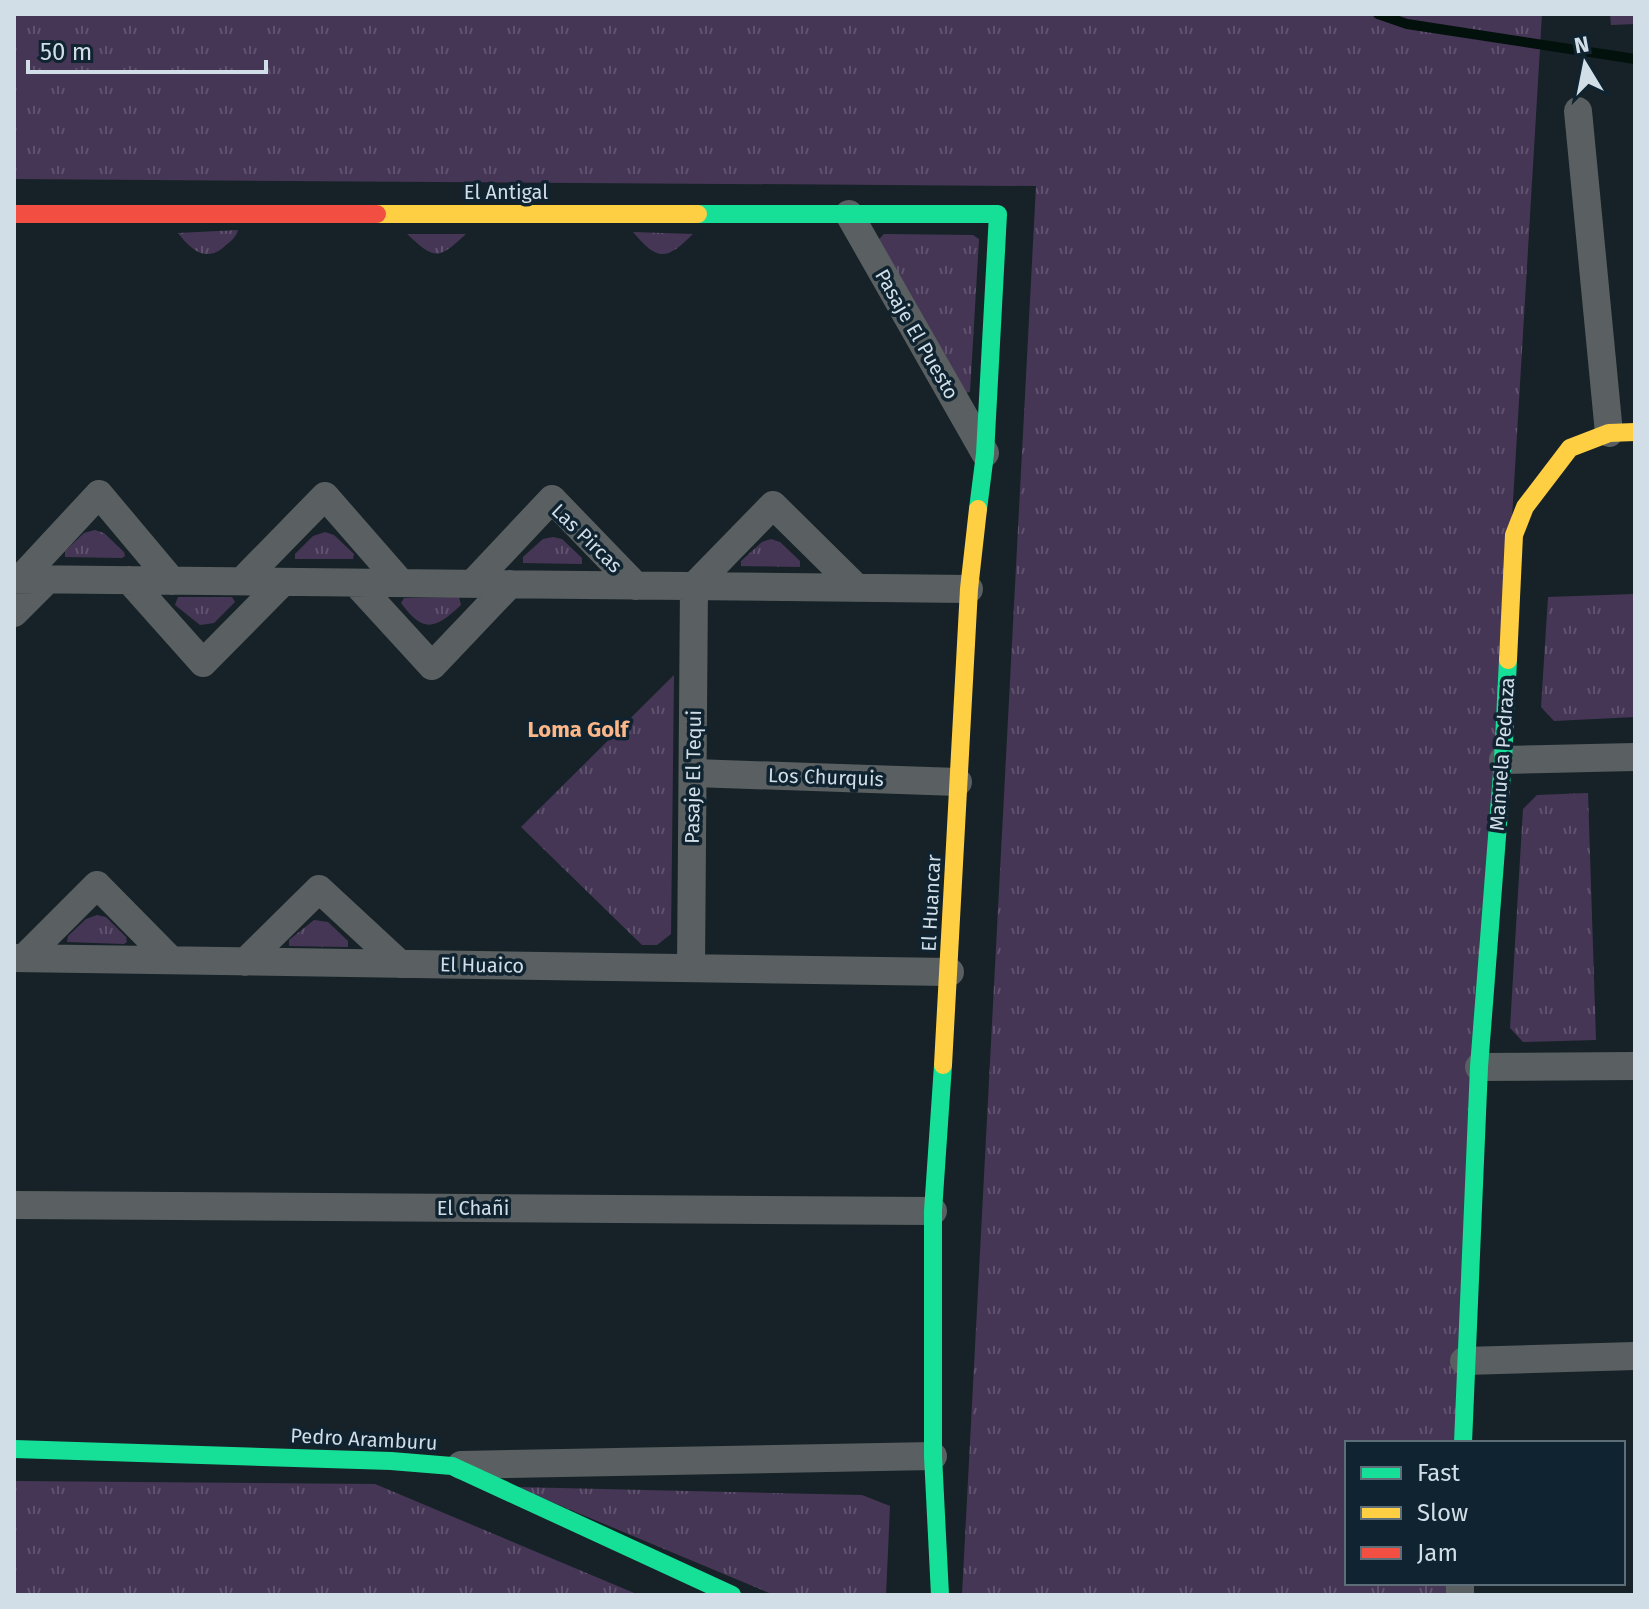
<svg xmlns="http://www.w3.org/2000/svg" width="1649" height="1609" font-family="'Fira Sans',sans-serif">
  <style>
    .grass { fill: url(#grass-tufts) }
    .lines { fill: none; stroke-linecap: round; stroke-linejoin: round }
    .stream { stroke: #02110c; stroke-width: 10 }
    .street { stroke: #5a6061; stroke-width: 28 }
    .fast { stroke: #16e098; stroke-width: 18 }
    .slow { stroke: #ffcf43; stroke-width: 18 }
    .jam { stroke: #f24e42; stroke-width: 18 }
    .labels { text-anchor: middle; stroke-width: 7; stroke-linejoin: round; paint-order: stroke }
    .street-label { font-size: 20px; fill: #d2dee7; stroke: #0f2330 }
    .neighbourhood-label { font-size: 22px; font-weight: bold; fill: #fcb789; stroke: #0f2330 }
  </style>
  <defs>
    <pattern id="grass-tufts" width="24" height="20" patternUnits="userSpaceOnUse" patternTransform="scale(2)"><rect width="24" height="20" fill="#463655"/><path d="M3 7l-1-3M5 7V3M7 7l1-3M15 17l-1-3M17 17v-4M19 17l1-3" fill="none" stroke="#60536d"/></pattern>
  </defs>
  <rect width="100%" height="100%" fill="#172228"/>
  <path class="grass" d="M14,14H1542L1457,1443H1347V1583H1448L1447,1595H962L1036,186L14,179Z
    M1610,14H1635V24L1611,25Z
    M238,230C236,237 232,240 226,245C207,264 191,250 178,233Z
    M633,232L693,234C667,260 658,262 633,232Z
    M407,234H466C438,260 435,260 407,234Z
    M884,234L973,235L979,239L970,392L965,393L878,240Z
    M95,530L104,533L124,552L125,556L122,558L65,557V551L84,533Z
    M325,532L334,535L354,554L353,559H295V554L313,536Z
    M553,537L562,539L582,558V564L523,563V557L543,539Z
    M771,539L780,542L800,561V567L741,566V561L762,542Z
    M1635,594V717L1554,721L1541,707L1548,597Z
    M178,597H232L235,602L214,623L200,625L175,605Z
    M459,597L461,605C435,629 424,634 401,603L404,598Z
    M674,675L671,934L657,945H642L521,827Z
    M1588,793L1596,1040L1523,1042L1510,1028L1523,809L1537,795Z
    M97,915L106,917L126,937L127,942L124,944L67,942L68,936L86,919Z
    M314,920L328,922L348,941V947L289,946V940Z
    M14,1481L375,1484L639,1595H14Z
    M516,1487L862,1495L890,1506L886,1595H774Z"/>
  <g class="lines">
    <path class="stream" d="M1378,14L1407,24L1635,59"/>
    <path class="street" d="M1578,111L1609,433
      M849,214L985,453
      M14,579L969,589
      M20,579L99,494L172,581
      M129,580L203,663L283,582
      M242,581L325,496L401,583
      M356,583L432,666L510,584
      M472,584L552,499L636,586
      M14,613L48,579
      M1503,760L1635,757
      M694,773L958,782
      M14,958L950,972
      M24,958L97,885L171,960
      M245,962L319,889L400,964
      M691,968L694,586L773,505L857,588
      M1479,1067L1635,1066
      M14,1205L933,1211
      M1464,1361L1635,1356
      M461,1465L933,1456
      M1460,1595V1583"/>
    <path class="fast" d="M698,214H998L985,454L978,509
      M1463,1443L1479,1067L1503,760L1508,660
      M14,1449L391,1461L452,1466L732,1595
      M940,1595L933,1456V1211L943,1065"/>
    <path class="slow" d="M377,214H698
      M1508,660L1514,535L1525,507L1570,448L1609,433L1635,432
      M943,1065L969,589L978,509"/>
    <path class="jam" d="M14,214H377"/>
  </g>
  <g class="labels">
    <g class="street-label">
      <text x="506" y="199">El Antigal</text>
      <text transform="translate(917 334) rotate(60)" y="7">Pasaje El Puesto</text>
      <text transform="translate(587 538) rotate(44)" y="7">Las Pircas</text>
      <text transform="translate(1502 754) rotate(-86)" y="7">Manuela Pedraza</text>
      <text transform="translate(693 777) rotate(-89)" y="7">Pasaje El Tequi</text>
      <text transform="translate(826 777) rotate(2)" y="7">Los Churquis</text>
      <text transform="translate(931 903) rotate(-87)" y="7">El Huancar</text>
      <text transform="translate(482 965) rotate(1)" y="7">El Huaico</text>
      <text x="473" y="1215">El Chañi</text>
      <text transform="translate(364 1439) rotate(3)" y="7">Pedro Aramburu</text>
    </g>
    <g class="neighbourhood-label">
      <text x="578" y="737">Loma Golf</text>
    </g>
  </g>
  <rect width="1649" height="1609" fill="none" stroke="#d2dee7" stroke-width="32"/>
  <rect x="1345" y="1441" width="280" height="144" fill="#0f2330" stroke="#5d6e79" stroke-width="2"/>
  <rect x="1361" y="1467" width="40" height="12" fill="#16e098" stroke="#5d6e79" stroke-width="2"/>
  <text x="1417" y="1481" font-size="24" fill="#d2dee7">Fast</text>
  <rect x="1361" y="1507" width="40" height="12" fill="#ffcf43" stroke="#5d6e79" stroke-width="2"/>
  <text x="1417" y="1521" font-size="24" fill="#d2dee7">Slow</text>
  <rect x="1361" y="1547" width="40" height="12" fill="#f24e42" stroke="#5d6e79" stroke-width="2"/>
  <text x="1417" y="1561" font-size="24" fill="#d2dee7">Jam</text>
  <g transform="translate(1585 64) rotate(350)" stroke="#0f2330" stroke-width="6" paint-order="stroke">
  <path d="M0-6L14 30L0 20L-14 30Z" fill="#d2dee7"/>
  <text y="-12" font-size="22" font-weight="bold" text-anchor="middle" fill="#d2dee7">N</text>
  </g>
  <path d="M28 60v12h238v-12" fill="none" stroke="#d2dee7" stroke-width="4"/>
  <text x="40" y="60" font-size="24" fill="#d2dee7" stroke="#0f2330" stroke-width="6" paint-order="stroke">50 m</text>
</svg>
